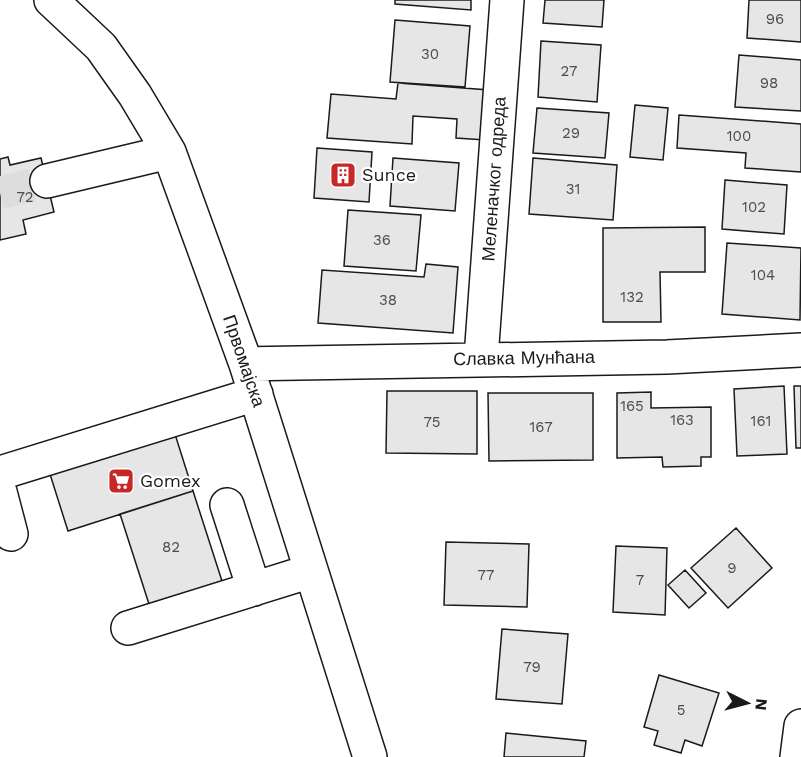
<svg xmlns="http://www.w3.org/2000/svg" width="801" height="757" font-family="'Work Sans',sans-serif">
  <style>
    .building { fill: #e6e6e6; stroke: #1a1a1a; stroke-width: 1.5 }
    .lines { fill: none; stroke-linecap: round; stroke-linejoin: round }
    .minor-tunnel { stroke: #ddd; stroke-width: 33; stroke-dasharray: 33 16; stroke-linecap: butt }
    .minor-casing { stroke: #1a1a1a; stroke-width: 36 }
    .minor { stroke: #fff; stroke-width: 33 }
    .labels { text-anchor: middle; stroke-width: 4.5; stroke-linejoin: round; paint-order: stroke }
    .number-label { font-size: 15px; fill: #4d4d4d }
    .poi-label { font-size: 18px; fill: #1a1a1a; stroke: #fff; text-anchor: start }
    .street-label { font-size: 18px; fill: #1a1a1a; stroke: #fff }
  </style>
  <rect width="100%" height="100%" fill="#fff"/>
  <path class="building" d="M395,0H471V10L395,4Z
    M545,0H604L602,27L543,23Z
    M749,0H801V42L747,38Z
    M395,20L470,26L465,87L390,82Z
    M541,41L601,45L597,102L538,97Z
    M739,55L801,60V111L735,107Z
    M398,83L489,90L485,140L456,138L457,119L413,116L412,144L327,138L331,94L396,99Z
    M635,105L668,108L663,160L630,157Z
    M537,108L609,113L605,158L533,153Z
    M679,115L801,124V172L745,168L746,153L677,148Z
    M317,148L372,152L369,202L314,198Z
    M8,157L10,165L41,158L54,212L23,220L26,234L0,240V159Z
    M393,158L459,163L455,211L390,206Z
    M533,158L617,165L613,220L529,214Z
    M725,180L787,185L784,234L722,229Z
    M348,210L421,215L416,271L344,266Z
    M705,227V272H660L661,322H603V228Z
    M727,243L801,248L800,320L722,314Z
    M426,264L458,267L453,333L318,323L322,270L424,277Z
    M784,386L787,454L737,456L734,389Z
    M794,386H801V448H796Z
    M387,391H477V454L386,453Z
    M651,392V408L711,407V457H701V466L663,467L662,457L617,458V393Z
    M488,393H593V460L489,461Z
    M174,431L193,491L68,531L49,471Z
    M193,491L222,581L149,604L120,514Z
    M736,528L772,568L728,608L691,568Z
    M446,542L529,544L527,607L444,605Z
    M616,546L667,548L665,615L613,612Z
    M685,570L706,593L689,608L668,585Z
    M502,629L568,634L562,704L496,699Z
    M659,675L719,693L702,746L685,740L681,753L654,745L658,731L644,727Z
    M506,733L586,741L584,757H504Z"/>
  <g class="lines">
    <path class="minor-tunnel" d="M0,193L47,181"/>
    <defs>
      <path id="minor" d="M51,0L101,47L135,95L169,152L246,364L370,757
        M47,181L169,152
        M481,358L507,0
        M246,364L667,357L801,350
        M0,473L256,394
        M0,492L11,534
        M227,505L254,589
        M128,628L311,571
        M797,757L801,726"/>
    </defs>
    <use href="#minor" class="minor-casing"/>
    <use href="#minor" class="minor"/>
  </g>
  <defs>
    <symbol id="building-square" viewBox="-11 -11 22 22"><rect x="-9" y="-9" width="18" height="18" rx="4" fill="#c62828" stroke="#fff"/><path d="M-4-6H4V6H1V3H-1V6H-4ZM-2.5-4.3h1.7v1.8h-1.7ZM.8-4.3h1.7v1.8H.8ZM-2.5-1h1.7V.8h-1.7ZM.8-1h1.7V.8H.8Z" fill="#fff"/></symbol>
    <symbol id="supermarket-square" viewBox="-11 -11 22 22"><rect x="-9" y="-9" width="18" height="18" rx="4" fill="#c62828" stroke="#fff"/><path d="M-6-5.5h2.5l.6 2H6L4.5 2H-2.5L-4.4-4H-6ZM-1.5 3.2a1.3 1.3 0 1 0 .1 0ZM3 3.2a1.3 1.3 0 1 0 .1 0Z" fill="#fff"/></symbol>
  </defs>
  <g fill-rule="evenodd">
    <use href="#building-square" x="328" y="160" width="30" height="30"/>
    <use href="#supermarket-square" x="106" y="466" width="30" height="30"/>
  </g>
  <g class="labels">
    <g class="number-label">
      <text x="775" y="24">96</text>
      <text x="430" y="59">30</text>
      <text x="569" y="76">27</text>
      <text x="769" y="88">98</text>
      <text x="571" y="138">29</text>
      <text x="739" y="141">100</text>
      <text x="573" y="194">31</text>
      <text x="25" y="202">72</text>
      <text x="754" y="212">102</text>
      <text x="382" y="245">36</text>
      <text x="763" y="280">104</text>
      <text x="632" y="302">132</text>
      <text x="388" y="305">38</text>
      <text x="632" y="411">165</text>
      <text x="682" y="425">163</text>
      <text x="761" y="426">161</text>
      <text x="432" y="427">75</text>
      <text x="541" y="432">167</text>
      <text x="171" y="552">82</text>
      <text x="732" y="573">9</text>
      <text x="486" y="580">77</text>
      <text x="640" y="585">7</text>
      <text x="532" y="672">79</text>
      <text x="681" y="715">5</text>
    </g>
    <g class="poi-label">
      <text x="362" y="181">Sunce</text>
      <text x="140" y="487">Gomex</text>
    </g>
    <g class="street-label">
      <text transform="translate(494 179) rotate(-86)" y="6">Меленачког одреда</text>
      <text transform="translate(524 358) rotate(-1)" y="6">Славка Мунћана</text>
      <text transform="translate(244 361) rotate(71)" y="6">Првомајска</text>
    </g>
  </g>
  <g transform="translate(747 703) rotate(96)" stroke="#ffffff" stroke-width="4.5" paint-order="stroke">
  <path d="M0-4.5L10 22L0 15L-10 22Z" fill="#1a1a1a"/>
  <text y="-9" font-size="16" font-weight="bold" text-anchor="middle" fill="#1a1a1a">N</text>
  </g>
</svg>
